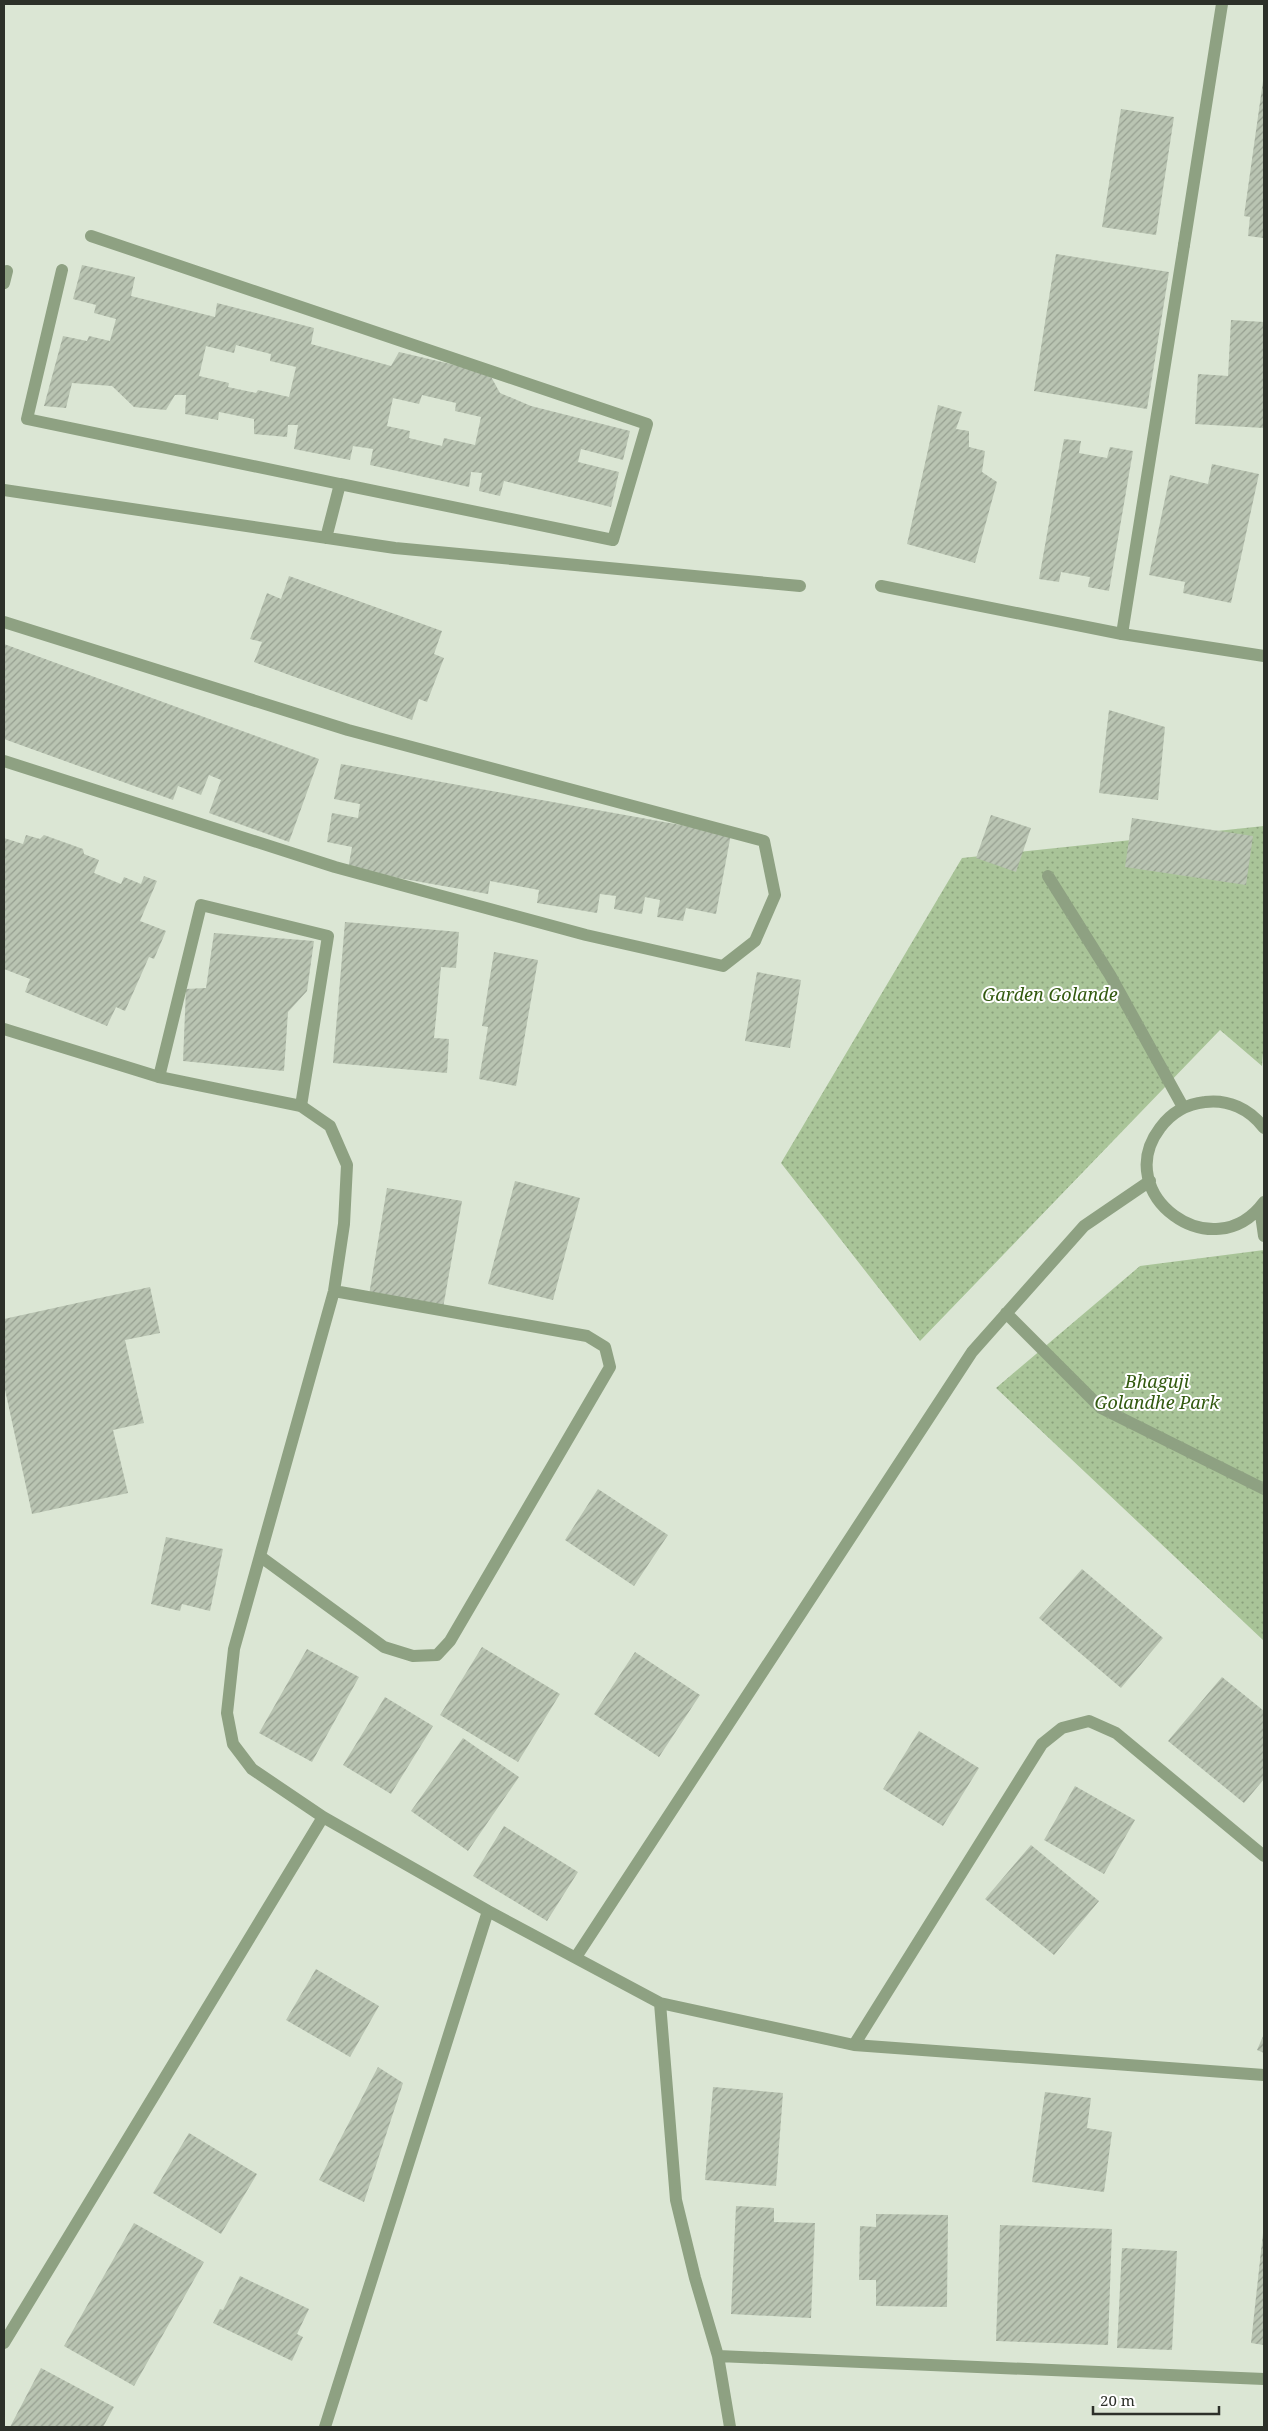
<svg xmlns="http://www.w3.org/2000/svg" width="1268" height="2431" font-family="'Noto Serif',serif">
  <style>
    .grass { fill: url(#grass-dots) }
    .building { fill: url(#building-hatch); fill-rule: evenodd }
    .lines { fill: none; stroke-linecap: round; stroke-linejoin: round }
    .service { stroke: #8ea182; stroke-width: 12 }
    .minor { stroke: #8ea182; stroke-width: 12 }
    .labels { text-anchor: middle; stroke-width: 4; stroke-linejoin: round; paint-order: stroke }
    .park-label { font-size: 18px; font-style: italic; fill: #335a10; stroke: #fff }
  </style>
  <defs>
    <pattern id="grass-dots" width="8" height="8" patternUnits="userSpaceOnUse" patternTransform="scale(1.25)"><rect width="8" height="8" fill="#a9c498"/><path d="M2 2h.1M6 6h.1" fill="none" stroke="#8aa07c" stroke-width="1.8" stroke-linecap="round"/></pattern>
    <pattern id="building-hatch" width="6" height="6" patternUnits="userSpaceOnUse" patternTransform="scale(1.25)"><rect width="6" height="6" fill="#b9c4b2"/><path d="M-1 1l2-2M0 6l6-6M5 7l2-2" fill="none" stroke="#97a091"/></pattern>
  </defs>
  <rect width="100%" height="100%" fill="#dbe6d4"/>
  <path class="grass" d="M1264,826V1040L1262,1066L1220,1030L920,1341L781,1163L962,858Z
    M1264,1250V1641L996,1388L1140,1266Z"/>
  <path class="building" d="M1263,81H1264V238L1248,236L1250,217L1244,216Z
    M1121,109L1174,117L1156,235L1102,227Z
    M1056,254L1169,272L1147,409L1034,391Z
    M82,265L135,277L131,296L215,317L217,303L314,328L311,344L391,366L399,352L489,373L500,393L531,406L630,431L623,460L581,449L578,462L619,472L611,507L504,481L500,496L479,491L482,473L471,472L469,487L370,465L373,449L353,446L350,460L294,449L298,425H288L287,437L254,434V419L219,412L218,420L185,414L186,395H175L166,410L134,407L112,386L72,383L66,408L44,406L63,336L87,341L89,336L110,341L116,319L94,313L96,305L73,299ZM236,345L271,354L270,361L296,367L289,397L258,390L256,393L228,387L229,383L199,376L206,346L234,353ZM422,395L456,403L455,411L481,417L475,445L444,438L442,446L409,438L410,431L387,426L393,398L419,404Z
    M1231,320L1264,322V428L1195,424L1198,374L1228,376Z
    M938,405L962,412L956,429L969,431V447L985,451L982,472L997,482L975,563L907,544Z
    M1064,439L1081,441L1079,453L1107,458L1110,447L1133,451L1109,591L1088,587L1090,577L1061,572L1059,582L1039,579Z
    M1212,464L1259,474L1231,603L1183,593L1185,582L1149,575L1170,475L1208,484Z
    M289,576L442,631L434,654L444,658L427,702L419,699L412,720L254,662L262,642L250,639L267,593L281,599Z
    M4,644L319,759L289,842L209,813L221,780L209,775L201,795L178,786L173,800L4,739Z
    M1109,710L1165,727L1158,800L1099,793Z
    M341,764L731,834L716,914L686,908L683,921L657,917L660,900L645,897L642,914L614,909L616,896L600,894L597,913L537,903L539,890L490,881L488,894L348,869L352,847L327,842L332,813L358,818L360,804L334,799Z
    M991,815L1031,828L1016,872L976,858Z
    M1132,818L1253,836L1246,885L1125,867Z
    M26,835L40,839L44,835L83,849L84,854L99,860L94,873L121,884L124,877L141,884L144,876L157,881L140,921L166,931L154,959L149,957L125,1011L116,1007L107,1026L25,992L30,979L4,969V838L23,844Z
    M345,922L459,932L456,968L441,967L434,1038L449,1039L447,1073L333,1063Z
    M214,933L314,941L307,991L288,1012L284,1071L183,1061L186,989L206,988Z
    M494,952L538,960L516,1086L479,1079L488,1027L482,1026Z
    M757,972L801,980L790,1048L745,1041Z
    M515,1181L580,1198L553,1300L488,1284Z
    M387,1188L462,1201L443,1308L369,1295Z
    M150,1287L160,1333L125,1340L144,1423L113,1430L128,1493L32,1514L4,1385V1319Z
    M598,1489L668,1535L634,1586L565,1540Z
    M166,1537L223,1549L210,1611L182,1604L180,1611L151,1604Z
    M1082,1569L1163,1638L1121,1688L1039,1618Z
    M482,1647L560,1694L518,1762L440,1715Z
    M307,1649L359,1677L312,1762L259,1733Z
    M635,1652L700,1695L659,1757L594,1714Z
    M1222,1677L1264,1711V1779L1244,1803L1168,1741Z
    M385,1697L433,1726L391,1794L343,1765Z
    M919,1731L979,1768L943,1826L883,1789Z
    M463,1738L519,1777L468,1851L411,1811Z
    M1075,1786L1135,1820L1104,1874L1044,1840Z
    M504,1826L578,1872L547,1921L473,1876Z
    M1031,1845L1099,1901L1054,1955L985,1899Z
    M316,1969L379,2006L350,2057L286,2020Z
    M1264,2034V2053L1257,2050Z
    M378,2067L403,2083L364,2202L319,2180Z
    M713,2087L783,2093L776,2186L705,2180Z
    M1045,2092L1091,2098L1087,2128L1112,2132L1104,2192L1032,2182Z
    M189,2133L257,2174L221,2234L153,2193Z
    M736,2206L774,2208V2222L815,2223L811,2318L731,2314Z
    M876,2214L948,2215L947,2307L876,2306V2280H859L860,2226L876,2227Z
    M134,2223L204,2262L134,2386L64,2346Z
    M1000,2225L1112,2229L1108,2345L996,2341Z
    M1263,2233H1264V2345L1251,2343Z
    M1122,2248L1177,2251L1172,2350L1117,2348Z
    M240,2276L309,2309L297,2334L303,2337L292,2361L213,2323L220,2309L223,2310Z
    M41,2368L114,2407L103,2427H10Z"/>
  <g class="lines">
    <path class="service" d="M4,283L7,271
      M1122,634L1184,245
      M159,1077L201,905L328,936L301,1106"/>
    <path class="minor" d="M91,236L647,424L613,540L340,484L326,538
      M1184,245L1222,4
      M62,270L27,419L340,484
      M4,490L395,548L800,586
      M881,586L1122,634L1264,656
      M4,622L348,730L764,841L775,895L755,941L723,966L586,935L335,867L4,761
      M1048,876L1110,975L1183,1107
      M4,1029L159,1077L301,1106L330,1126L347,1165L344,1224L334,1291L234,1649L227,1713L233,1744L252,1769L323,1817L488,1911L660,2003L854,2045L1264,2075
      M1264,1128C1250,1109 1228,1099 1205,1102C1186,1104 1171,1113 1160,1128C1110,1194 1213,1271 1264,1202
      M1260,1208L1264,1236
      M1006,1313L1101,1408L1264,1489
      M261,1557L384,1647L413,1656L437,1655L450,1641L610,1367L605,1347L587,1336L334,1291
      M576,1957L972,1352L1084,1226L1150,1181
      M660,2003L676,2200L695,2278L718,2356L730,2427
      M854,2045L1042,1744L1062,1728L1089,1721L1116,1733L1264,1856
      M4,2343L323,1817
      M718,2356L1264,2379
      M325,2427L488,1911"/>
  </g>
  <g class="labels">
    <g class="park-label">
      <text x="1050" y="1001">Garden Golande</text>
      <text x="1157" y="1388">Bhaguji<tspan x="1157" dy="21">Golandhe Park</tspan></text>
    </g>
  </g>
  <rect width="1268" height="2431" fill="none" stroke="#2c3029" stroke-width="10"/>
  <path d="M1093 2406v8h126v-8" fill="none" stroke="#2c3029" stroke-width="2.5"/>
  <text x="1100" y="2406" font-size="15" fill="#2c3029" stroke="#ffffff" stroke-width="4" paint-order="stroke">20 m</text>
</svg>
